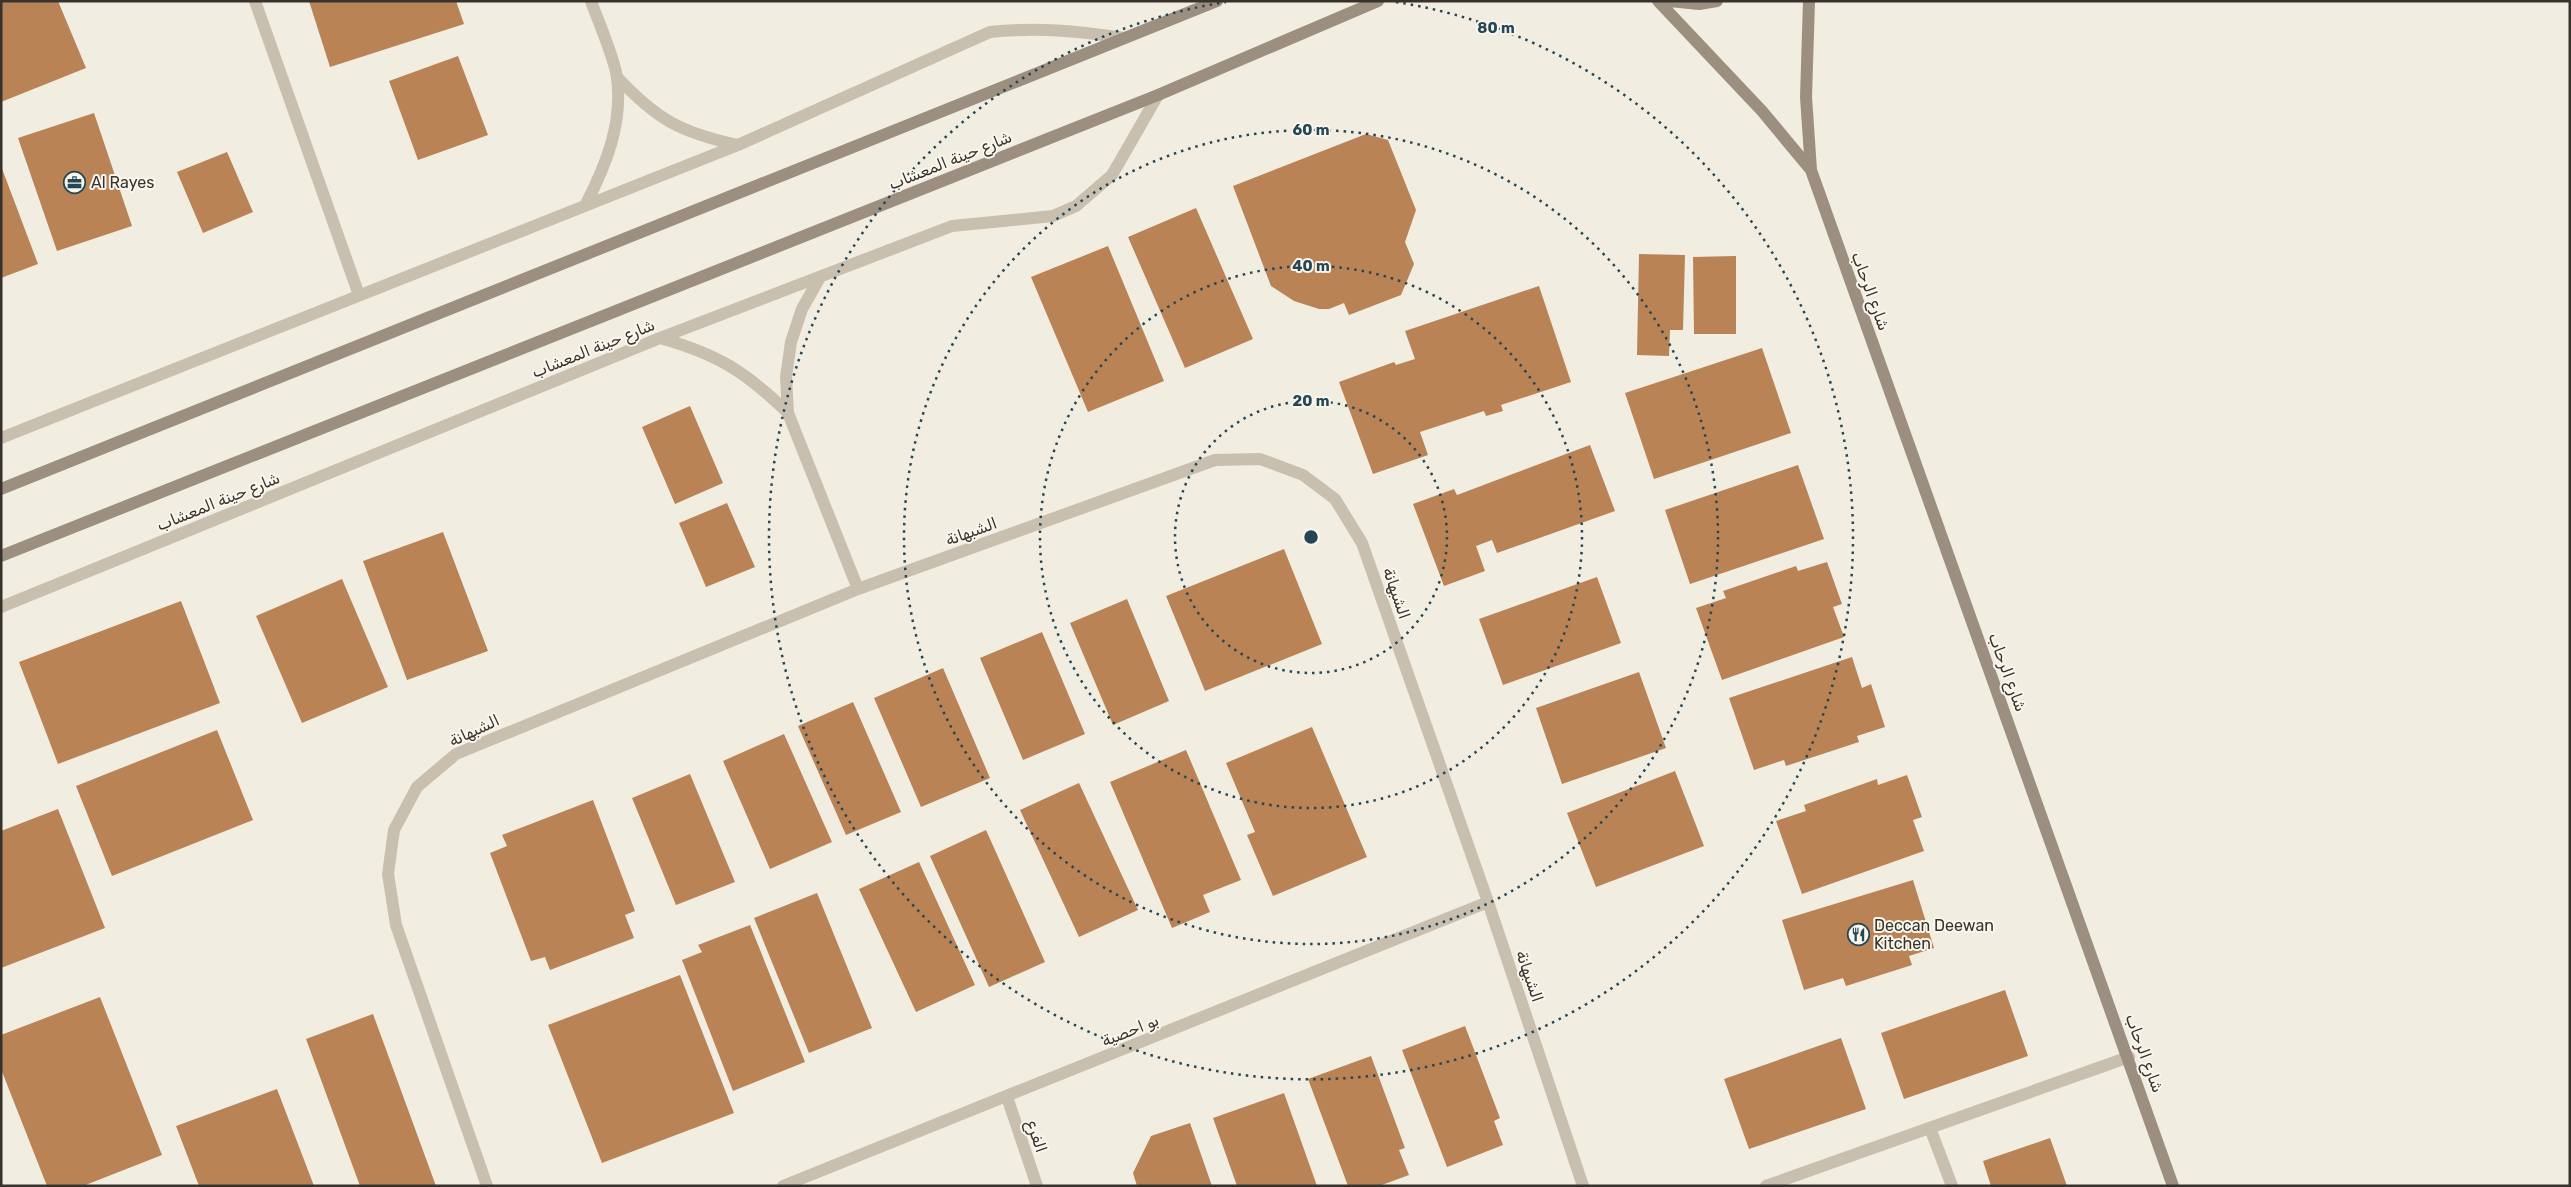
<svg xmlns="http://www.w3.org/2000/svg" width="2571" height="1187" font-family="Rubik,Vazirmatn,sans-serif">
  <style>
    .building { fill: #b98356 }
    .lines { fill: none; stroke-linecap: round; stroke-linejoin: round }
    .lane { stroke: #c8bfae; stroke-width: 12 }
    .street { stroke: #c8bfae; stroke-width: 12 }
    .secondary { stroke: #9c8f7f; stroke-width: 12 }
    .ring { fill: none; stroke: #254755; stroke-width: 2.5; stroke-dasharray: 2.5 5 }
    .labels { text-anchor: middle; stroke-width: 4; stroke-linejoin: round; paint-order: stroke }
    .street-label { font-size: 16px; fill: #37322b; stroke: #f9f6ed }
    .poi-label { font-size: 16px; fill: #37322b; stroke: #f9f6ed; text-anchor: start }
    .centre { fill: #254755; stroke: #f9f6ed; stroke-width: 2.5 }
    .ring-label { font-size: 15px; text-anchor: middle; font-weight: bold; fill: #254755; stroke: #f9f6ed; stroke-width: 4; stroke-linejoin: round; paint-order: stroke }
  </style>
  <rect width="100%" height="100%" fill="#f1ede1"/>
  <path class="building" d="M1,1H58L86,68L1,102Z
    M309,1H456L464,24L330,67Z
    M458,56L488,135L418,160L389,81Z
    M94,113L132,226L57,251L18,138Z
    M1366,134L1388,140L1416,210L1405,242L1414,264L1401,295L1349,315L1344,303L1329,309H1319L1294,301L1271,286L1233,186Z
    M227,152L253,212L203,233L177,172Z
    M1,166L38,264L1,278Z
    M1196,208L1253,339L1185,368L1128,237Z
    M1108,246L1164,381L1088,412L1031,277Z
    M1639,254L1685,255L1683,330H1670L1669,356L1637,355Z
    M1736,256V334H1694L1693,257Z
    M1539,286L1571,382L1501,405L1503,411L1486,416L1484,411L1420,432L1428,455L1373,474L1339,382L1394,362L1396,365L1415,359L1405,331Z
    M1762,348L1791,433L1654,479L1625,393Z
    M690,406L723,483L675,504L642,427Z
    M1590,445L1615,511L1497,553L1492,540L1476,546L1485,571L1444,586L1413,504L1454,489L1457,495Z
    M1798,465L1824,539L1690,584L1665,510Z
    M727,503L755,567L706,587L679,523Z
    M443,532L488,651L407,680L363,561Z
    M1284,549L1322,644L1205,691L1166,596Z
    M1827,562L1842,604L1833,607L1844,637L1722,680L1696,608L1726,598L1723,591L1796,566L1798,571Z
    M1597,577L1621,643L1503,685L1479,619Z
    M342,579L388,687L302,723L256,616Z
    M1127,599L1169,701L1113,725L1070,623Z
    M181,601L220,703L58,764L19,662Z
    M1042,632L1085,734L1023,760L980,658Z
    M1852,657L1862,688L1871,684L1885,727L1857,736L1859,742L1786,766L1784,760L1754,770L1729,698Z
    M943,668L990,778L921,807L874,698Z
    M1639,672L1666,748L1562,784L1536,708Z
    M853,702L901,812L846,835L798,726Z
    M1312,727L1367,857L1273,896L1247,835L1255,832L1226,763Z
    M217,730L253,820L112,876L76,786Z
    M784,734L832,842L770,869L723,761Z
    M1186,750L1241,880L1203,895L1210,912L1172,928L1110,782Z
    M1675,771L1704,846L1596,887L1567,813Z
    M690,774L735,882L676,905L632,798Z
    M1907,775L1922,817L1913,820L1924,851L1802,894L1776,821L1806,811L1804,805L1877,779L1878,785Z
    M1079,783L1138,910L1079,937L1020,810Z
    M593,800L635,911L625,915L634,938L550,970L545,957L531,961L490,853L507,846L502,835Z
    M58,809L105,928L1,968V831Z
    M986,830L1045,962L989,987L930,856Z
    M919,862L975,985L916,1012L859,889Z
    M1913,880L1934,948L1909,956L1912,965L1846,986L1843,978L1804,990L1782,920Z
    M817,893L872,1028L809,1053L754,918Z
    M750,925L805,1062L733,1091L682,960L702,952L698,945Z
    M680,975L734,1113L602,1163L548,1025Z
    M2005,990L2028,1056L1904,1099L1881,1033Z
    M100,997L162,1155L83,1186H47L1,1069V1035Z
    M373,1014L436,1186H360L306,1039Z
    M1465,1026L1500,1118L1494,1121L1503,1145L1447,1167L1402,1050Z
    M1841,1038L1866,1109L1749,1149L1724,1079Z
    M1371,1056L1405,1148L1399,1150L1409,1175L1379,1186H1348L1308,1079Z
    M277,1089L314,1186H199L176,1126Z
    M1284,1093L1317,1186H1237L1213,1118Z
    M1190,1123L1212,1186H1137L1133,1173L1151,1136Z
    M2050,1138L2067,1186H1991L1983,1161Z"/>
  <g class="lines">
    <path class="lane" d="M255,1L359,295
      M1930,1128L1952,1186
      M1766,1186L2129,1057"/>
    <path class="street" d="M617,77C657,120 682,133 738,145
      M586,204C606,165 623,123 617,78C615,59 598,21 591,1
      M819,279L802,309L791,342L786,377L788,413L858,589
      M660,338C717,354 745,371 788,413
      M1,438L738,145L990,32C1038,27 1077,31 1124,38
      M1,607L660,338L952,226L1053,216L1076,206L1112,175L1158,95
      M1007,1097L1037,1186
      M487,1186L396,925L388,874L394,830L417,787L456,754L858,589L1215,460L1260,459L1303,475L1335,499L1362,543L1488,902L1583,1186
      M783,1186L1488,902"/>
    <path class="secondary" d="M1658,1L1762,111L1811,170
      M1670,1L1699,4L1717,1
      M1809,1L1806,97L1811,170L2173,1186
      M1,489L1217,1
      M1,556L1158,95L1378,1"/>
  </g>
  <g class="ring">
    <circle cx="1311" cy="537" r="136"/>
    <circle cx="1311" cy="537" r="271"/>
    <circle cx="1311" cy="537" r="407"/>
    <path d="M1396 2A542 542 0 1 1 1226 2"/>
  </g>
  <defs>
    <symbol id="office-ring" viewBox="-11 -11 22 22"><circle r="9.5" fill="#f9f6ed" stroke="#254755" stroke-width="1.5"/><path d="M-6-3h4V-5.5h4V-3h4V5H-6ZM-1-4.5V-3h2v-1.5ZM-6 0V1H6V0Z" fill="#254755"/></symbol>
    <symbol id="restaurant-ring" viewBox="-11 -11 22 22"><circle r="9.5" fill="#f9f6ed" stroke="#254755" stroke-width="1.5"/><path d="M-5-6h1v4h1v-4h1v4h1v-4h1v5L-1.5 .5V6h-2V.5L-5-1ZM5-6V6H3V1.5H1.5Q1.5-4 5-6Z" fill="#254755"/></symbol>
  </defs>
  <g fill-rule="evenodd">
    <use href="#office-ring" x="62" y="170" width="25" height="25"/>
    <use href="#restaurant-ring" x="1846" y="922" width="25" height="25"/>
  </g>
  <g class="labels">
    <g class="street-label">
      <text transform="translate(950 160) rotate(-22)" y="6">شارع حينة المعشاب</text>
      <text transform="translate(1871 291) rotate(70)" y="6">شارع الرحاب</text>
      <text transform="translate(593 348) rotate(-22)" y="6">شارع حينة المعشاب</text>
      <text transform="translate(218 501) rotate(-22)" y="6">شارع حينة المعشاب</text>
      <text transform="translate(971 531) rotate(-20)" y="6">الشبهانة</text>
      <text transform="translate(1397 593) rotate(71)" y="6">الشبهانة</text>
      <text transform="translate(2008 672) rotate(70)" y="6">شارع الرحاب</text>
      <text transform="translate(474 730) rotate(-25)" y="6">الشبهانة</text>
      <text transform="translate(1530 976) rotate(71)" y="6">الشبهانة</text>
      <text transform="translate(1130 1030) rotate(-22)" y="6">بو احصية</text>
      <text transform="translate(2145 1053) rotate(70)" y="6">شارع الرحاب</text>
      <text transform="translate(1037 1136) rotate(71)" y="6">الفرع</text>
    </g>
    <g class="poi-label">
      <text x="91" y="188">Al Rayes</text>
      <text x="1874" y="931">Deccan Deewan<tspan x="1874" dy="18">Kitchen</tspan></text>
    </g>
  </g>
  <circle cx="1311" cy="537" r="8" class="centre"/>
  <g class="ring-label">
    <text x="1496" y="33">80 m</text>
    <text x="1311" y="135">60 m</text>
    <text x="1311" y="271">40 m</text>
    <text x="1311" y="406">20 m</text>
  </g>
  <rect width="2571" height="1187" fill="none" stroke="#37322b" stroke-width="5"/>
</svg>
